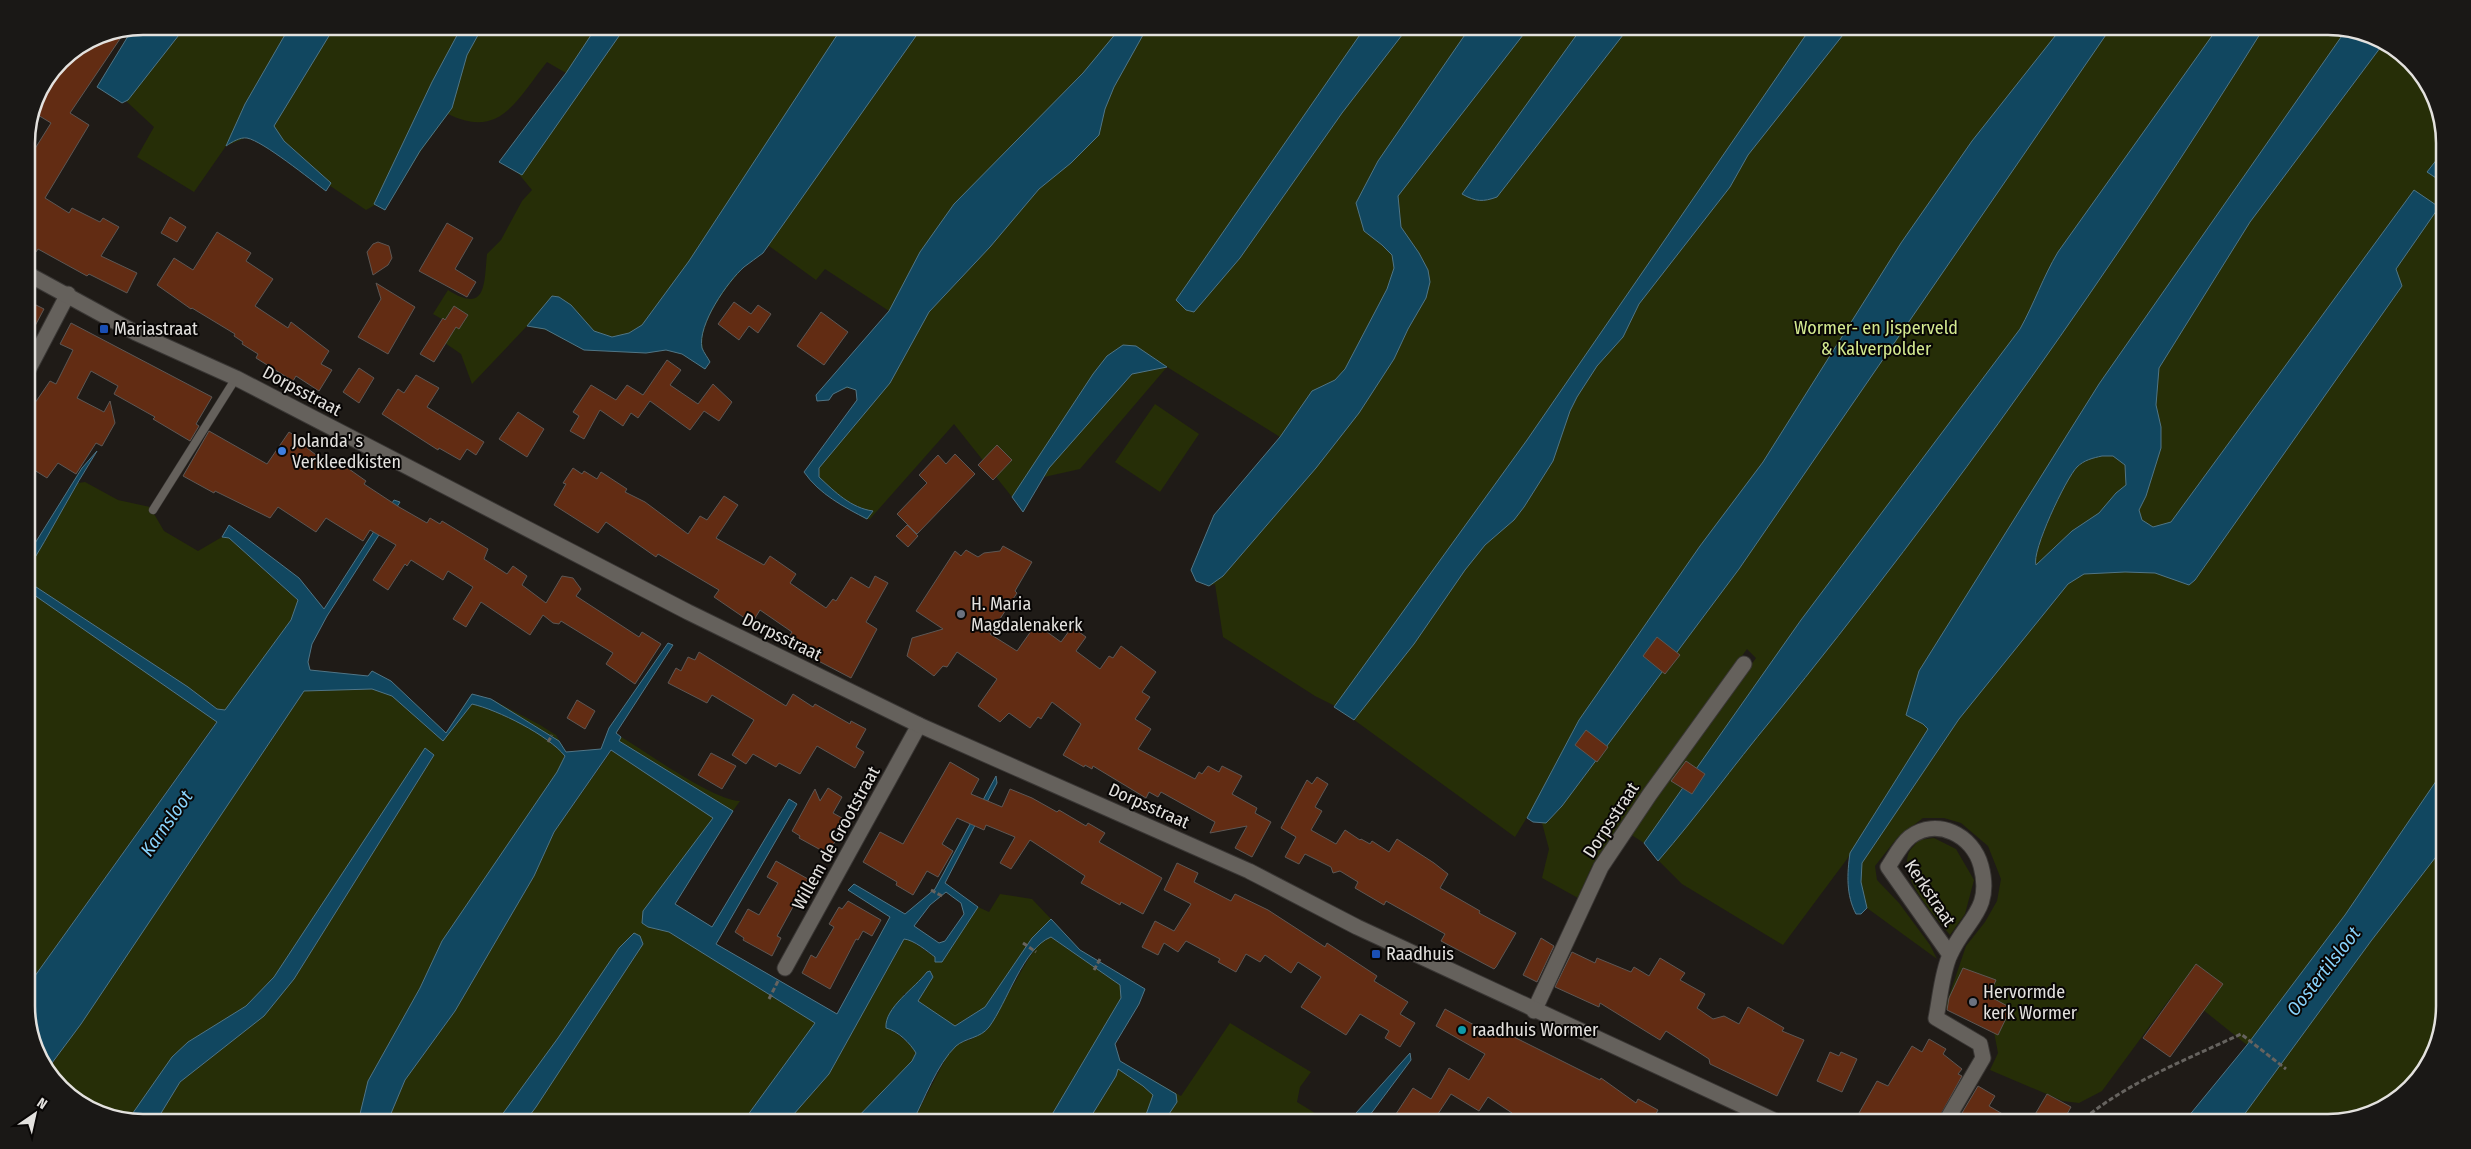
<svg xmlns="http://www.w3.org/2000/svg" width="2471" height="1149" font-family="'Fira Sans Condensed',sans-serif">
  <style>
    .green { fill: #262e07 }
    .water { fill: #114760; stroke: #507586; fill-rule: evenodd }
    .building { fill: #622c13; stroke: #5d5754 }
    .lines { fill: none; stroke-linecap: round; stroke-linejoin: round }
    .service-casing { stroke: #393634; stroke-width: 9 }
    .minor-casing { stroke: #393634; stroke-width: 17 }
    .tertiary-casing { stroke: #393634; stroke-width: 17 }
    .path { stroke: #66635f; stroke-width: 3; stroke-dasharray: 5 2.5; stroke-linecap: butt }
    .service { stroke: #65615c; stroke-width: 8 }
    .minor { stroke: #65615c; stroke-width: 15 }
    .tertiary { stroke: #65615c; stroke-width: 15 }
    .transit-dot { fill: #1a4fb4; stroke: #080605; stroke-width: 2 }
    .shop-dot { fill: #3f7fe0; stroke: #080605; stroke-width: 2 }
    .worship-dot { fill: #6b7280; stroke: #080605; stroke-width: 2 }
    .culture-dot { fill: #0f9aa8; stroke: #080605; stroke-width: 2 }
    .labels { text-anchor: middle; stroke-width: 4; stroke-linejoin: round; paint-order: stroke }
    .park-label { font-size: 18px; fill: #d4ea90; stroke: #080605 }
    .poi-label { font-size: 18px; fill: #e3e1de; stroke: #080605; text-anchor: start }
    .street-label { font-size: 18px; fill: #e3e1de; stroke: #080605 }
    .water-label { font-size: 19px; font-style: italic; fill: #89d3fc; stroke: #080605 }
    .rim { fill: none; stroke: #e3e1de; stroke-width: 2.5 }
  </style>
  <rect width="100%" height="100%" fill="#1f1b17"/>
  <path class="green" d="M186,26H2328L2373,35L2425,78L2445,136V1006L2436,1051L2393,1103L2328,1123H2188L2247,1045L2177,989L2102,1091L2079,1103L2063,1101L1990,1070L1998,1053L1994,1032L1945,1008L1966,946L1985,922L1997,901L2001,879L1988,846L1961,823L1944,818H1923L1897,838L1875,866L1877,880L1899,903L1930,945L1937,959L1867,908L1849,892L1850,855L1783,945L1682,884L1656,858L1797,665L1779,652L1644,843L1630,834L1756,658L1747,649L1592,866L1578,898L1542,878L1549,849L1542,823H1546L1562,806L1712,605L1529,814L1515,837L1335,706L1315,696L1223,637L1215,584L1209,586L1197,581L1191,570L1214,515L1280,437L1167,367L1080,469L1044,477L1045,475L1012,497L954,424L870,519H866L859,515L813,472L864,414C862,397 859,383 838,390L889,311L825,269L816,280L769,246C761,255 751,260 743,268C728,284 697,325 703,349C704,353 708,358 710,362L705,369L682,354L666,350L646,353L584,350L546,330L527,326L472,384L461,354L445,343L454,326L433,314L448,290C487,315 484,283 487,254L501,240L522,201L532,190L518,173L499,162L566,73L547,62C517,99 501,140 448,114L420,152L385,210L375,205L366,210L250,132L243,139L226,146L194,192L137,157L154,127L126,101Z
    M1155,404L1199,434L1160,492L1115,462Z
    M85,482L118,500L150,507L164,531L198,551L222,537L229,538L298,600L291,620L226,710L217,709L188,687L27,581V571L78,483Z
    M27,590L217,721L27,987Z
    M302,679L394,684L446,733L472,694L491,699L540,725L556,735L566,752L558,772L442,941L420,988L368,1081L360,1114L353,1123H155L180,1082L294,979L434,755L425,749L274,977L246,1006L173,1057L128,1120L98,1114L47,1072L304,691Z
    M621,737C647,752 712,800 740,801L650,927L669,932L815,1023L742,1123H387L405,1080L455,1011L534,876L554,832Z
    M1934,838L1956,849L1974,880L1965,914L1950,935C1936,917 1900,880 1908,855C1909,850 1916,844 1919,840Z
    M1000,894L1032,899L1051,919L1032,938L985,1007L954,1026L918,1001L933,977L927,972L910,991L904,994L892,1030L911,1045L916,1053L912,1061L852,1123H786L829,1074L904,939L910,940L942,962L978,907L989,912Z
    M1051,937L1120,985L1121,998L1047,1123H912L947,1056L957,1044L972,1039L988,1029L1027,961L1041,941Z
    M1230,1023L1311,1072L1300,1087L1297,1102L1331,1123H1087L1116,1076L1120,1061L1181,1096Z"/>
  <path class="water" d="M143,26H186L128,100L122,103L97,87L133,28Z
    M290,26H335L274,126L284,141L331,183L326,191C311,180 263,141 247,138C240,137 232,142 226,146L245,104Z
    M462,26H483L467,55L452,108L420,151L385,210L374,204L432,82Z
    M597,26H626L522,175L499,162L566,73Z
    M843,26H923L763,253C757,258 750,262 744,267C728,281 697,325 702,348C704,353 708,358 710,362L705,369L682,354L666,350L646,353L584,350L545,329L527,326L552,296L559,297L571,305L594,331L612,337L629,333L642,325L689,261Z
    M1122,26H1148L1114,87L1105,109L1099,135L1071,163L1039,189L990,247L929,312L890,383L819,468V477C835,492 851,508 873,511L867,519C844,507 819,494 804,472L857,400L856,390L847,387L833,394L829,400L817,401L816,395L889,311L920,252L954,204L1083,73Z
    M1366,26H1409L1342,113L1240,258L1194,312L1186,310L1176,300Z
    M1471,26H1530L1398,196L1401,227L1419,253L1428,270L1430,282L1426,298L1408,329L1394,359L1359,413L1316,468L1223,576L1209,586L1196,581L1191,570L1214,515L1280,437L1312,391L1335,380L1345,369L1387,289L1394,268L1392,255L1382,245L1364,231L1356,203L1378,161Z
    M1583,26H1630L1497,197C1483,202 1476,202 1462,194Z
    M1812,26H1850L1748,155L1730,187L1639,304L1623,337L1597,366L1577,397L1570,411L1553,461L1524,507L1514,520L1485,545L1465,570L1414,644L1354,720L1334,707L1527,440Z
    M2063,26H2112L1739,569L1562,806L1546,823L1533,822L1527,818L1579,720L1700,546L1763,462L1901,243L1972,141Z
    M2219,26H2265C2115,267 1951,498 1772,719C1733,766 1698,815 1658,861L1644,843L1801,620L2020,329C2034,304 2043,277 2058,252Z
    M2346,30L2373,35L2383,44L2250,222L2159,368L2156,405L2161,427V448L2146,496L2139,510L2142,520L2153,527L2171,522L2414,190L2439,207L2396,269L2402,286L2195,580L2189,585L2155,573L2125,572L2084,574L2068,584L1959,719L1862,863L1861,882L1867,908L1861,914H1856C1846,895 1847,874 1850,853L1928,729L1923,724L1906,715L1919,671L2099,384ZM2102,456H2113L2125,465L2126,485L2116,493L2099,513L2072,531L2036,565C2031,552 2066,478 2077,467C2084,460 2093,458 2102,456Z
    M2445,149V184L2427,172Z
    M1123,345L1136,346L1167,367L1132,374L1049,468L1023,512L1012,497L1093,374L1107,356Z
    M97,451C72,490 51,532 27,571V556L82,468Z
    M394,500L400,502L327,616L312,644L308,662L310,670L368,676L372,671L391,681L446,733L472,694L491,699L559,741L566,752L601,749L609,728L668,643L673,645L616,733L621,737L619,741L733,811L675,904L712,927L789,799L797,804L716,944L837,1014L890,917L848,890L854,884L905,914L935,889L996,776L997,783L945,883L978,907L942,962H935V957C927,951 914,940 904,939L829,1074L786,1123H742L815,1023L669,932L648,927L642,923L643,911L713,818L611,750L554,832L534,876L455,1011L405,1080L387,1123H353L360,1114L368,1081L420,988L442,941L557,772L565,756C548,735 498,710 472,704L443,741L392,696L372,689L304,691L81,1024L46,1071L27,1014V987L217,722L27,590V581L188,687L217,709L225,710L291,620L298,600L229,538L222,537L229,525L299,578L324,609ZM946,892L961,903L964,914L945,941L939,943L914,926L930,905Z
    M425,748L434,755L294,979L264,1016L180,1082L155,1123L128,1120L172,1057L188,1042L246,1006L274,977Z
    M2445,768V845L2371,941L2238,1123H2183L2247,1045L2345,915Z
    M1051,919L1080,950L1145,989L1139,1004L1115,1044L1120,1061L1176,1094L1177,1102L1163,1123H1143L1153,1095L1143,1086L1118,1069L1116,1076L1087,1123H1047L1121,998L1120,985L1051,937C1023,948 1007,1003 989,1027C981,1038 965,1038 956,1046C937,1064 924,1100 912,1123H852L912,1061L916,1053C910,1043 898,1031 886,1028C884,1008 915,988 927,972L930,971L933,977L918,1001L955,1026L985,1007L1032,938Z
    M634,933L640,936L643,944L536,1107L524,1123H496L558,1038L619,948Z
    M1410,1053L1411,1060L1364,1123H1347Z"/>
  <path class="building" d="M126,30L70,113L89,125L45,198L69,213L72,208L100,222L103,218L119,227L101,256L137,273L127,293L89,274L87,276L38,249L36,252L26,246V163L51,123L33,112L35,102L61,60L99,35Z
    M170,217L186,227L177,242L161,233Z
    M447,223L473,238L455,269L476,282L467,297L419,271Z
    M217,232L251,253L246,261L273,279L255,306L288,328L291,322L329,351L321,364L332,370L319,391L296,376L293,381L256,358L258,354L242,344L243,342L234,336L235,334L192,308L191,309L157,285L174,258L193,270Z
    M378,242L389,246L392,258L388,265L373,275L367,252L373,244Z
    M376,283L415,307L388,354L358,337L381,299Z
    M26,300L44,309L26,343Z
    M734,302L751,314L758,305L771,314L758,333L749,326L739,340L718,324Z
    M454,306L468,315L459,329L456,327L434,362L420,354L443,318L445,320Z
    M821,312L848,332L824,365L797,346Z
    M71,323L212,397L196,424L199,426L190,441L153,419L155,417L114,394L118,386L91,371L77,398L104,412L110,401L115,423L102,446L96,443L76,474L58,463L47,478L26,465V416L50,381L56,384L73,350L60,344Z
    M667,360L681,370L670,385L698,404L713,384L732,402L719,421L704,411L690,430L650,401L638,418L631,413L623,426L600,410L584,439L570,431L579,416L573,412L591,385L616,400L627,385L643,395Z
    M359,368L374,378L359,403L343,392Z
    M416,375L439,388L427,407L484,442L476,455L467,449L460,460L439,448L438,450L382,414L398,389L404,393Z
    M518,412L544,429L527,457L499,439Z
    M209,431L267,464L289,432L309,445L307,448L320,458L335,468L339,462L366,481L364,484L399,507L427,523L430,518L440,524L442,521L488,549L484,559L507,574L513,566L527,576L522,585L546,603L562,576L573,578L581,589L576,596L639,637L642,632L661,644L635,684L606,664L613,653L561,621L559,624L553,623L543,615L530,635L481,602L466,627L453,619L473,587L448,571L443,580L411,560L407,566L405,564L388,590L373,580L396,545L370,530L363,541L326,518L316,532L278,507L270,518L215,491L214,493L183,476Z
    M997,445L1012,460L993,480L978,465Z
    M955,454L975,474L917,534L897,514L927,483L919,475L938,455L946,464Z
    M573,468L582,474L584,471L597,479L601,472L627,489L625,492L645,502L688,534L700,516L707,520L724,496L738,505L716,538L764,565L770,556L796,574L790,583L826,608L833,599L836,601L851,577L869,588L875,576L888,583L866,622L877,629L851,678L803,653L786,641L792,632L760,610L752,623L714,597L719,590L658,554L656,557L606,522L598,533L554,505L566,484L563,483Z
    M907,525L918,536L908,547L896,536Z
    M1003,546L1032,562L1015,591L1017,593L990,634L1017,651L1036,624L1061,642L1072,627L1086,637L1076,651L1100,669L1109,656L1113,658L1121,646L1156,672L1142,692L1150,697L1135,719L1151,729L1138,749L1195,779L1199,772L1202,774L1208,766L1219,772L1222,766L1242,776L1232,794L1257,808L1255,813L1271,822L1252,857L1235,848L1247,826L1210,833L1215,822L1161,792L1158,797L1149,792L1146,798L1093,766L1092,769L1085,765L1084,767L1063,755L1081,724L1052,702L1041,719L1038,717L1030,728L1009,713L1000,722L978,706L997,679L957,652L947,667L943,666L934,676L907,656L912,638L943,629L916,611L955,551L961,556L966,550L978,557L984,553L1000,551Z
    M1657,637L1680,655L1665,674L1643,656Z
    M699,652L786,706L793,694L813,707L815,704L850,724L851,721L866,729L856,747L864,752L855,768L817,746L800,774L779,763L776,767L753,754L746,764L732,755L754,720L712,695L707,703L668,683L676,668L681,671L688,657L695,660Z
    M577,700L595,711L585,729L567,718Z
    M1586,730L1608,747L1597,762L1575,745Z
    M711,753L736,766L722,789L698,775Z
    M1686,761L1705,774L1692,794L1671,781Z
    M950,762L979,779L971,794L1002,807L1010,789L1032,798L1057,812L1059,810L1086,826L1088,823L1105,833L1099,842L1162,878L1143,914L1121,902L1120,905L1081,883L1085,876L1030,840L1011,869L1000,863L1015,837L986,825L984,830L957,818L942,844L953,851L938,877L927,871L913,895L896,885L897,882L863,862L880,832L903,844Z
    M1317,777L1328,784L1315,807L1322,811L1311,830L1336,844L1345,830L1360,840L1361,839L1370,844L1372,841L1389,852L1397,839L1434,863L1448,874L1440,888L1480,911L1479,913L1516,933L1496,967L1494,969L1441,941L1445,934L1386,901L1384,905L1355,888L1358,882L1340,871L1333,873L1331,867L1305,854L1299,864L1285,857L1296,837L1281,828L1307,780L1312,784Z
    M828,788L842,797L833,813L842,818L834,834L838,836L828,854L799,838L800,836L792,831L815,789L820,801Z
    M776,861L808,879L804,887L809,890L799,907L794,905L777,936L781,938L772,956L743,940L744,938L735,932L748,909L759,915L778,883L767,877Z
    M1177,863L1198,873L1194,882L1231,901L1235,894L1268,910L1325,947L1327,943L1377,976L1374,981L1408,1002L1400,1014L1415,1023L1400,1047L1385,1038L1389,1031L1360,1014L1346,1035L1301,1007L1321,977L1298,962L1291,973L1265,955L1260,962L1246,954L1236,972L1218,962L1220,959L1186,941L1178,952L1164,943L1158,955L1142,947L1155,921L1174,931L1191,904L1164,890Z
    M848,901L881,920L872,936L863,931L858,940L856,939L830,989L802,973L811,955L816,958L834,927L829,924L839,907L842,909Z
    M1541,938L1554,946L1537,982L1523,975Z
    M1572,952L1595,963L1597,958L1631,972L1634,967L1649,976L1660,958L1685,973L1680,980L1705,994L1697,1008L1713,1019L1724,1016L1739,1024L1748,1007L1784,1028L1782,1031L1804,1040L1777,1096L1710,1064L1709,1059L1666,1031L1660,1040L1600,1003L1599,1007L1555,987Z
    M2196,964L2223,984L2170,1057L2143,1038Z
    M1963,968L1996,980L1989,996L2011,1008L1998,1035L1947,1010L1949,998Z
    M1445,1009L1494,1036L1498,1029L1600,1080L1601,1078L1636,1103L1638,1099L1658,1110L1651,1123H1506L1512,1113L1488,1097L1479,1111L1451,1094L1432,1123H1390L1413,1088L1431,1099L1449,1068L1469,1080L1485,1054L1436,1026Z
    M1929,1039L1946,1049L1943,1054L1962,1069L1958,1074L1962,1076L1936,1123H1876L1859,1113L1877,1081L1888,1086L1912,1046L1922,1052Z
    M1830,1052L1839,1056L1841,1052L1857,1059L1842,1092L1817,1081Z
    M1978,1086L1995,1096L1989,1106L2018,1123H1989L1973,1114L1968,1123H1956Z
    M2047,1094L2071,1107L2062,1123H2030Z"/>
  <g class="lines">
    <defs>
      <path id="service" d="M153,510L236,378"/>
      <path id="minor" d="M26,374L68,294
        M785,968L919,725
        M1534,1011L1601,867L1650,794L1744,664
        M1945,1123L1983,1058L1980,1044L1936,1018C1940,999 1942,972 1950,955C1965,920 1993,911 1981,866C1973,835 1937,817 1910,837C1901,844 1894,858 1888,867L1950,955"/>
      <path id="tertiary" d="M26,273L136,333L236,378L688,612L919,725L1249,871L1357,927L1780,1123"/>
    </defs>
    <use href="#service" class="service-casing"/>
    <use href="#minor" class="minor-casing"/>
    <use href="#tertiary" class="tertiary-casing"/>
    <path class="path" d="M548,742L552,735
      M931,890L942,896
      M1023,943L1036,952
      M1094,970L1100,959
      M769,999L778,981
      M2079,1123C2125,1083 2186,1060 2241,1034L2286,1069"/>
    <use href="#service" class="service"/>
    <use href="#minor" class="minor"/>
    <use href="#tertiary" class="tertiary"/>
  </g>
  <g class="transit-dot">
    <rect x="99" y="324" width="10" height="10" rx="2.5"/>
    <rect x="1371" y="949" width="10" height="10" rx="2.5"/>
  </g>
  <circle class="shop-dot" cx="282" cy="451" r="5"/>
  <g class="worship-dot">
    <circle cx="961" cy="614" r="5"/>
    <circle cx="1973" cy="1002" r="5"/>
  </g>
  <circle class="culture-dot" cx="1462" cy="1030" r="5"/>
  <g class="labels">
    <g class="park-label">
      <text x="1876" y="334">Wormer- en Jisperveld<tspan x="1876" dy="21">&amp; Kalverpolder</tspan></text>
    </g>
    <g class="poi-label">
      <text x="114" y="335">Mariastraat</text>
      <text x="292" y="447">Jolanda' s<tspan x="292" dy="21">Verkleedkisten</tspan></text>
      <text x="971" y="610">H. Maria<tspan x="971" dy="21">Magdalenakerk</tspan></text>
      <text x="1386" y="960">Raadhuis</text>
      <text x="1983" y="998">Hervormde<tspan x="1983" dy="21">kerk Wormer</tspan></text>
      <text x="1472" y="1036">raadhuis Wormer</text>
    </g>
    <g class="street-label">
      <text transform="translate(302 391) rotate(28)" y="6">Dorpsstraat</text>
      <text transform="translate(782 637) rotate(26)" y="6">Dorpsstraat</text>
      <text transform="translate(1149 806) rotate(24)" y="6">Dorpsstraat</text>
      <text transform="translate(1611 820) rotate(-57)" y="6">Dorpsstraat</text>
      <text transform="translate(836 838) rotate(-61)" y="6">Willem de Grootstraat</text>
      <text transform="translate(1930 893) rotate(56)" y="6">Kerkstraat</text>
    </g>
    <g class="water-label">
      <text transform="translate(166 823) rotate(-55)" y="7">Karnsloot</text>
      <text transform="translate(2323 971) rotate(-52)" y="7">Oostertilsloot</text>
    </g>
  </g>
  <path d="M0 0H2471V1149H0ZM143 35H2328A108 108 0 0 1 2436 143V1006A108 108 0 0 1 2328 1114H143A108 108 0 0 1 35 1006V143A108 108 0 0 1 143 35Z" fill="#1a1816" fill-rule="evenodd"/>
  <path class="rim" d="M143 35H2328A108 108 0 0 1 2436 143V1006A108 108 0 0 1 2328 1114H143A108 108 0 0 1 35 1006V143A108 108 0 0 1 143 35Z"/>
  <g transform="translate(35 1114) rotate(34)" stroke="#080605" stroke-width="4" paint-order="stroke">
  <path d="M0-4L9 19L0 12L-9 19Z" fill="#e3e1de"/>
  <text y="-8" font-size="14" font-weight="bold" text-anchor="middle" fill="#e3e1de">N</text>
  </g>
</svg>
